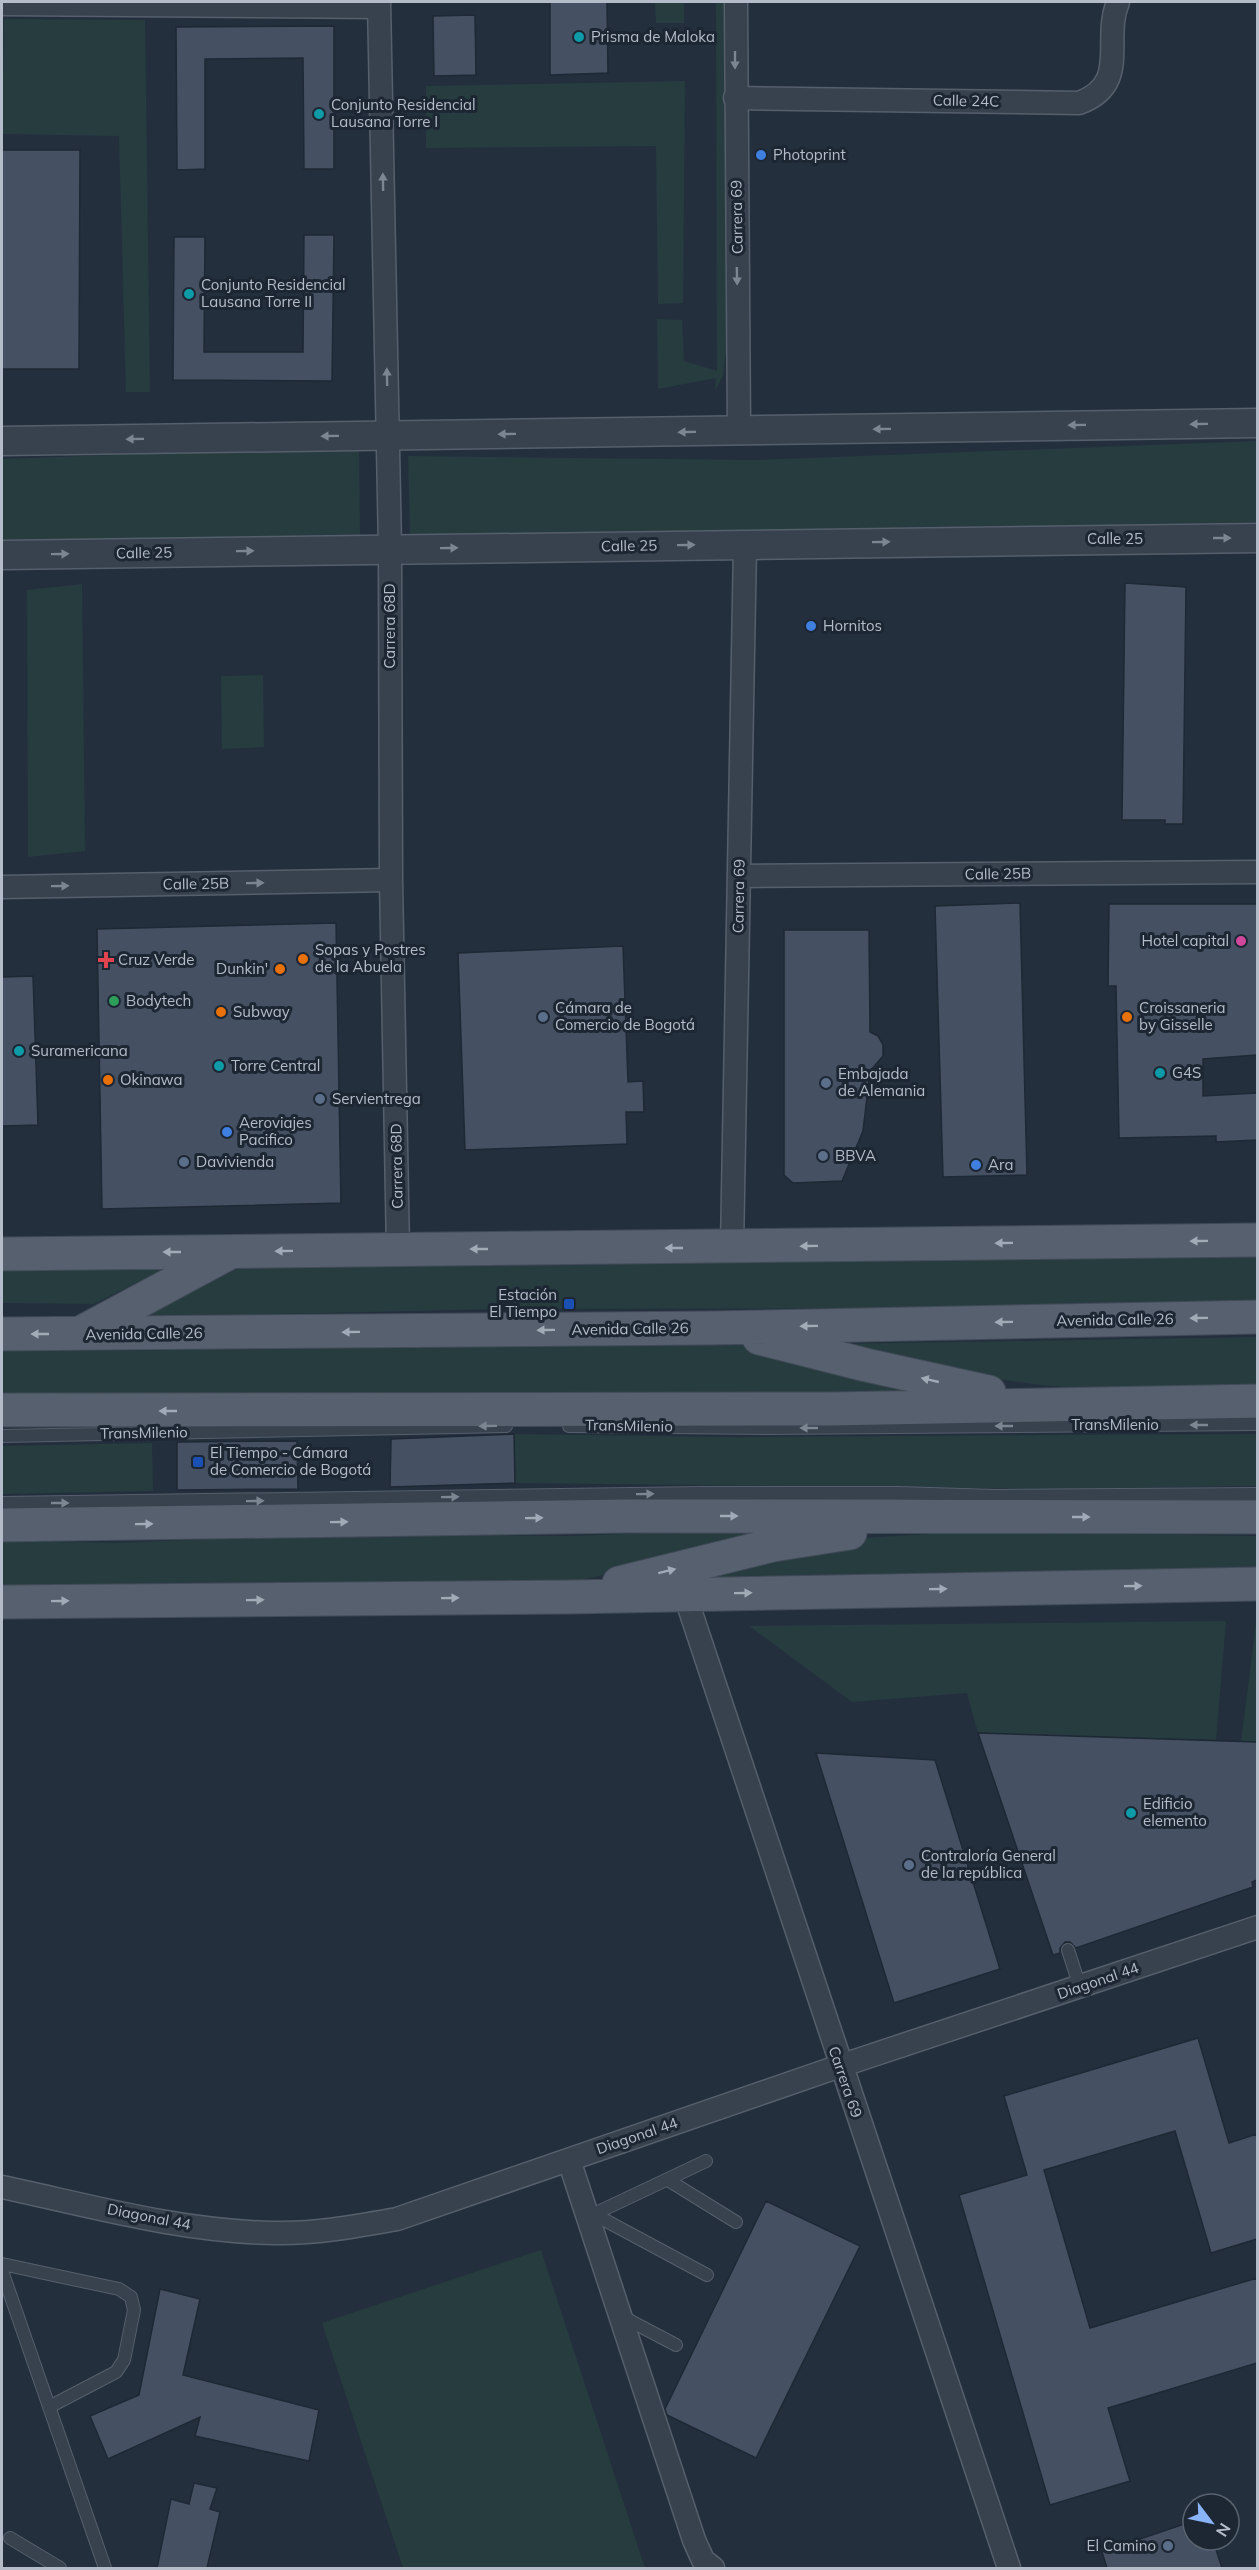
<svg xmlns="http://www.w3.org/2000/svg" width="1259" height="2570" font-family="Mulish,sans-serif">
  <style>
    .green { fill: #263c3f }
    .building { fill: #455162; stroke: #1f2835; stroke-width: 1.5 }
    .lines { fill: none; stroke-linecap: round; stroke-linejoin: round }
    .service-casing { stroke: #565f6c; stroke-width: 14 }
    .minor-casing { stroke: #565f6c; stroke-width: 25 }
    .tertiary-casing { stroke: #565f6c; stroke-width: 31 }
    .primary-casing { stroke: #414a57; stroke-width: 35 }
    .service { stroke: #38414e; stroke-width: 12 }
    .minor { stroke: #38414e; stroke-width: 22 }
    .tertiary { stroke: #38414e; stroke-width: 28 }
    .primary { stroke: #56606e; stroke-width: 33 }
    .oneway { fill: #7c8592 }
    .oneway2 { fill: #a1aab7 }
    .culture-dot { fill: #0f9aa8; stroke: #1d2633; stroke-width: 2 }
    .shop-dot { fill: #3f7fe0; stroke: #1d2633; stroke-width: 2 }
    .hotel-dot { fill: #d1479c; stroke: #1d2633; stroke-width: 2 }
    .food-dot { fill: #e8710a; stroke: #1d2633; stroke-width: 2 }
    .health-dot { fill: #e0444e; stroke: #1d2633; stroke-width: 2 }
    .leisure-dot { fill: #2e9e5b; stroke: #1d2633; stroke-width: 2 }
    .service-dot { fill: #5c6f8a; stroke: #1d2633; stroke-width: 2 }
    .transit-dot { fill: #1a4fb4; stroke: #1d2633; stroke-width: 2 }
    .labels { text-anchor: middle; stroke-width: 6; stroke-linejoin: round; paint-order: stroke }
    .poi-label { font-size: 15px; fill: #b4bcc9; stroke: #1d2633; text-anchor: start }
    .street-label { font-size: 15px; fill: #b4bcc9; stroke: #1d2633 }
  </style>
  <rect width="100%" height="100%" fill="#242f3e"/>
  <path class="green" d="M655,2H684V23H656Z
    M716,2H726L727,344L723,376L715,391L716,378L658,389L657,319L682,320L684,361L717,371Z
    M4,19L145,20L150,392H126L119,136L2,134Z
    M685,81L683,303L658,304L656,146L426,148V86Z
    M1257,441V522L746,533L410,535L408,456L756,460Z
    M359,446L360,536L2,540V459Z
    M82,584L85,851L28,857L27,590Z
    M263,675L264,747L222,749L221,676Z
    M1257,1254V1304L1051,1308L502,1309L145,1317L246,1264Z
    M2,1259L181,1260L94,1304L2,1303Z
    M1257,1337V1386C1203,1387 1147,1392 1092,1389C1006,1384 919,1367 835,1344Z
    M644,1340L747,1345L936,1392L2,1400V1349L128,1351Z
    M515,1434L728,1437L1257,1434V1486L1058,1489L515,1483Z
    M152,1443L153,1491L2,1494V1446Z
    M750,1529L752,1539L582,1580L2,1588V1541L116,1543L325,1534L572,1536Z
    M960,1532L1257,1536V1574L962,1572L701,1578L847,1539Z
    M1226,1621L1216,1740L978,1733L967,1693L852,1702L749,1626Z
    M1256,1623L1257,1742H1241Z
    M541,2250L645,2568H403L322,2323Z"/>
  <path class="building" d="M550,2H607L608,73L550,75Z
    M475,15L476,75L434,76L433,16Z
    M334,26V169H304L303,58L205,59V169L177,170L176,27Z
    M2,150H80L79,369H2Z
    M304,235H334L332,381L173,380L174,237H205L204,352H303Z
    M1125,583L1186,587L1183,824H1165V820H1122Z
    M1020,903L1027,1175L943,1177L935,906Z
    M1109,904H1257V1055L1203,1059V1096L1257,1093V1140L1216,1142V1136L1119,1138L1116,986H1108Z
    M336,923L341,1203L102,1209L97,929Z
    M784,930H869L870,1032L878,1036L883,1045V1056L870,1071L863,1131L842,1181L793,1183L784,1175Z
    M623,946L628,1082L643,1081L644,1112H626L627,1144L465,1150L458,953Z
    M33,976L38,1125L2,1126V977Z
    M514,1434L515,1483L390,1487L391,1439Z
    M297,1441L298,1489L177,1490V1442Z
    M978,1733L1257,1742V1880L1252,1882L1253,1887L1076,1948L1070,1942H1065L1060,1948V1953L1053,1955Z
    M816,1753L935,1760L1000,1969L894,2003Z
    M1198,2038L1229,2143L1257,2134V2239L1211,2253L1175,2131L1044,2170L1090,2328L1257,2278V2363L1108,2408L1130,2481L1050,2505L959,2195L1027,2175L1004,2096Z
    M766,2201L860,2246L756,2458L667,2415L665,2409Z
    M160,2289L200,2299L183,2375L319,2410L309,2461L195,2436L200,2417L108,2459L90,2416L139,2395Z
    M194,2483L217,2488L210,2509L220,2512L207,2568H157L171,2499L189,2504Z
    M1193,2521V2540H1213L1222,2568H1107L1102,2552Z"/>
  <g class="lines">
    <defs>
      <path id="service" d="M569,1426L771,1428L1258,1424
        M2,1436L506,1426
        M2,1503L701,1493H898L996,1496L1258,1494
        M1068,1950L1080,1987
        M668,2180L736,2222
        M586,2210L707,2275
        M594,2214L706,2161
        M2,2264L119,2289L131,2297L134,2310L124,2360L116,2372L49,2407
        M2,2271L105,2568
        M621,2316L676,2345
        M10,2538L60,2568"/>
      <path id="minor" d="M379,2L390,548L391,880L398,1250
        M736,2L739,432
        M2,4L379,7
        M735,98L1079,103C1131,84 1102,40 1118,2
        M739,876L1258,872
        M2,887L391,880
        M732,1247L745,545
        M685,1595L1009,2568
        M569,2160L694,2540L703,2560L713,2568
        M2,2187C91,2206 183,2232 275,2233C316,2234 358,2226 397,2219L840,2066L1258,1927"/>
      <path id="tertiary" d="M2,441L1258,423
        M2,555L1258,538"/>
      <path id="primary" d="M2,1254L1258,1240
        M82,1332L227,1254
        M2,1334L709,1328L1258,1317
        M759,1338L866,1365L989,1392
        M2,1410L830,1409L1258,1401
        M2,1525L628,1516L1258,1517
        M619,1583L773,1545L850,1533
        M2,1602L570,1597L1258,1584"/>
    </defs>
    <use href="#service" class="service-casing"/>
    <use href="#minor" class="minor-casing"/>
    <use href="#tertiary" class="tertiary-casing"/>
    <use href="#primary" class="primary-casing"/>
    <use href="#service" class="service"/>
    <use href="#minor" class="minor"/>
    <use href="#tertiary" class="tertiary"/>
    <use href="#primary" class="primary"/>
  </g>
  <defs><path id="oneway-solid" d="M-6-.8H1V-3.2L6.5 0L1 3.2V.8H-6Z" transform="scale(1.5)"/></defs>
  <g class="oneway">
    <use href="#oneway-solid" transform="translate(735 60) rotate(90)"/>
    <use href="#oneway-solid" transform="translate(383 182) rotate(-91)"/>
    <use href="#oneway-solid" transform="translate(737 276) rotate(89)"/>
    <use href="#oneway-solid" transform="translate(387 377) rotate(-91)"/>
    <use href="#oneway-solid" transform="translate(1199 424) rotate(179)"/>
    <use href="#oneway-solid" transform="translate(1077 425) rotate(179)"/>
    <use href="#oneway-solid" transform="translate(882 429) rotate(179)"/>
    <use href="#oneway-solid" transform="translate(687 432) rotate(179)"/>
    <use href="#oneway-solid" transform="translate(507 434) rotate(179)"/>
    <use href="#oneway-solid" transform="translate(330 436) rotate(179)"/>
    <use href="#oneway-solid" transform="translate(135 439) rotate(179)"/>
    <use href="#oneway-solid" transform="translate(1222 538)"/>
    <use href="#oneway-solid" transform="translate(881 542) rotate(-1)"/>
    <use href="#oneway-solid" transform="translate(686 545) rotate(-1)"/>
    <use href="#oneway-solid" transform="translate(449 548) rotate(-1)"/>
    <use href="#oneway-solid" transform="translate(245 551) rotate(-1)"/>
    <use href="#oneway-solid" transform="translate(60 554) rotate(-1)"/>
    <use href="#oneway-solid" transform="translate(255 883) rotate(-1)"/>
    <use href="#oneway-solid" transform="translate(60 886) rotate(-1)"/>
    <use href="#oneway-solid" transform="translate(1199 1425) rotate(180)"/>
    <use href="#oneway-solid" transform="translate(488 1426) rotate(179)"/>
    <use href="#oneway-solid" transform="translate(1004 1426) rotate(180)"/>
    <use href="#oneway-solid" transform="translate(809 1428) rotate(180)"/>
    <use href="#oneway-solid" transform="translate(645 1494) rotate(-1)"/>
    <use href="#oneway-solid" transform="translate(450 1497) rotate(-1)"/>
    <use href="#oneway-solid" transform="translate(255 1501) rotate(-1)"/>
    <use href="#oneway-solid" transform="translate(60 1503)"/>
  </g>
  <g class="oneway2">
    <use href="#oneway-solid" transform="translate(1199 1241) rotate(179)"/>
    <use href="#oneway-solid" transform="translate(1004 1243) rotate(179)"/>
    <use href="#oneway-solid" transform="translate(809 1246) rotate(179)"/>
    <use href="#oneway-solid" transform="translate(674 1248) rotate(180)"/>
    <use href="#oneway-solid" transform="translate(479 1249) rotate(180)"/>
    <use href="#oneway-solid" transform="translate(284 1251) rotate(179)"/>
    <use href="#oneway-solid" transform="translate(172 1252) rotate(180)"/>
    <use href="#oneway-solid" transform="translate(1199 1318) rotate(179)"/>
    <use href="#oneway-solid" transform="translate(1004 1322) rotate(179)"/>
    <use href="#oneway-solid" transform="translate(809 1326) rotate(179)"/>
    <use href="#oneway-solid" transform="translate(546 1330) rotate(179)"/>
    <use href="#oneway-solid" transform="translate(351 1332) rotate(179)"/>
    <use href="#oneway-solid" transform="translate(40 1334) rotate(-180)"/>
    <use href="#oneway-solid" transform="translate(930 1380) rotate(-167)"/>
    <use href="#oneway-solid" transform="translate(168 1411) rotate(-180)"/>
    <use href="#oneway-solid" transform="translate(729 1516)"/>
    <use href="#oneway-solid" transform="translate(1081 1517)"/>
    <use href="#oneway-solid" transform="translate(534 1518) rotate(-1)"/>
    <use href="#oneway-solid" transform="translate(339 1522) rotate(-1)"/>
    <use href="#oneway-solid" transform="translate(144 1524) rotate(-1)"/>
    <use href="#oneway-solid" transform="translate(667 1571) rotate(-14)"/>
    <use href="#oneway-solid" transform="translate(1133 1586) rotate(-1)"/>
    <use href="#oneway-solid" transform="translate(938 1589) rotate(-1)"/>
    <use href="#oneway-solid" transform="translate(743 1593) rotate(-1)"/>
    <use href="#oneway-solid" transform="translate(450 1598) rotate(-1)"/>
    <use href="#oneway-solid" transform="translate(255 1600) rotate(-1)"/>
    <use href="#oneway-solid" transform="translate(60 1601) rotate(-1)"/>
  </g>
  <g class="culture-dot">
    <circle cx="579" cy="37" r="6"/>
    <circle cx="319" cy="114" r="6"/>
    <circle cx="189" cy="294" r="6"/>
    <circle cx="19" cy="1051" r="6"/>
    <circle cx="219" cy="1066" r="6"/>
    <circle cx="1160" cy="1073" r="6"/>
    <circle cx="1131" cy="1813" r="6"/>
  </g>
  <g class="shop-dot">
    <circle cx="761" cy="155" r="6"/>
    <circle cx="811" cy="626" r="6"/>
    <circle cx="227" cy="1132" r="6"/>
    <circle cx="976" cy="1165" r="6"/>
  </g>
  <circle class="hotel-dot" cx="1241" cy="941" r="6"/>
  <g class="food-dot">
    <circle cx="303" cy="959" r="6"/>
    <circle cx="280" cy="969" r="6"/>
    <circle cx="221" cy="1012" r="6"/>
    <circle cx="1127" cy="1017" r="6"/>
    <circle cx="108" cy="1080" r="6"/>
  </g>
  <path class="health-dot" d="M103 951h6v6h6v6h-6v6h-6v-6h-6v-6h6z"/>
  <circle class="leisure-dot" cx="114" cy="1001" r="6"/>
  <g class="service-dot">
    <circle cx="543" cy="1017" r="6"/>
    <circle cx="826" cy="1083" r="6"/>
    <circle cx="320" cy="1099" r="6"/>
    <circle cx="823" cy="1156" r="6"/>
    <circle cx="184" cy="1162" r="6"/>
    <circle cx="909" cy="1865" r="6"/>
    <circle cx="1168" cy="2546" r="6"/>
  </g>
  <g class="transit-dot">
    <rect x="563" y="1298" width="12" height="12" rx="3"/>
    <rect x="192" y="1456" width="12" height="12" rx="3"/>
  </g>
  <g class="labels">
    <g class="poi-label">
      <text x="591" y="42">Prisma de Maloka</text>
      <text x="331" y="110">Conjunto Residencial<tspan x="331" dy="17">Lausana Torre I</tspan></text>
      <text x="773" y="160">Photoprint</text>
      <text x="201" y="290">Conjunto Residencial<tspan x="201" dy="17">Lausana Torre II</tspan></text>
      <text x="823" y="631">Hornitos</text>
      <text x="1229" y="946" text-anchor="end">Hotel capital</text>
      <text x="315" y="955">Sopas y Postres<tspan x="315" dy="17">de la Abuela</tspan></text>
      <text x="118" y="965">Cruz Verde</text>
      <text x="268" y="974" text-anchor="end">Dunkin'</text>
      <text x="126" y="1006">Bodytech</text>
      <text x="555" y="1013">Cámara de<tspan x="555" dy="17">Comercio de Bogotá</tspan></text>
      <text x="1139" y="1013">Croissaneria<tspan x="1139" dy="17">by Gisselle</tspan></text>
      <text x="233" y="1017">Subway</text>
      <text x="31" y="1056">Suramericana</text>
      <text x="231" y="1071">Torre Central</text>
      <text x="1172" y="1078">G4S</text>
      <text x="838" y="1079">Embajada<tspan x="838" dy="17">de Alemania</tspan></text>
      <text x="120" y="1085">Okinawa</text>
      <text x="332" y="1104">Servientrega</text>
      <text x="239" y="1128">Aeroviajes<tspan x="239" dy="17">Pacifico</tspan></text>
      <text x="835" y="1161">BBVA</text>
      <text x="196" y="1167">Davivienda</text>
      <text x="988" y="1170">Ara</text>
      <text x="557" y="1300" text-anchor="end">Estación<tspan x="557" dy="17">El Tiempo</tspan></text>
      <text x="210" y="1458">El Tiempo - Cámara<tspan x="210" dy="17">de Comercio de Bogotá</tspan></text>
      <text x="1143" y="1809">Edificio<tspan x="1143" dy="17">elemento</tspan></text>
      <text x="921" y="1861">Contraloría General<tspan x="921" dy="17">de la república</tspan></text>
      <text x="1156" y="2551" text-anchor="end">El Camino</text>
    </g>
    <g class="street-label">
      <text transform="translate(966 101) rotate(1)" y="5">Calle 24C</text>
      <text transform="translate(737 217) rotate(-91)" y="5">Carrera 69</text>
      <text x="1115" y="544">Calle 25</text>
      <text transform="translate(629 546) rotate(-1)" y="5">Calle 25</text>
      <text transform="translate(144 553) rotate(-1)" y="5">Calle 25</text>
      <text transform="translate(390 626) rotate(-90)" y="5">Carrera 68D</text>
      <text transform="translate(998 874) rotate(-1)" y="5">Calle 25B</text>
      <text transform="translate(196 884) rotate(-1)" y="5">Calle 25B</text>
      <text transform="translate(739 896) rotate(-89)" y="5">Carrera 69</text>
      <text transform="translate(397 1166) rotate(-91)" y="5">Carrera 68D</text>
      <text transform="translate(1115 1320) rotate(-1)" y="5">Avenida Calle 26</text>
      <text transform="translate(630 1329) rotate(-1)" y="5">Avenida Calle 26</text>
      <text transform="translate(144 1334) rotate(-1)" y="5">Avenida Calle 26</text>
      <text x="1115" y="1430">TransMilenio</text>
      <text transform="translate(629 1426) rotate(1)" y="5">TransMilenio</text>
      <text transform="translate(144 1433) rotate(-1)" y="5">TransMilenio</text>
      <text transform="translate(1098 1981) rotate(-19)" y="5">Diagonal 44</text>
      <text transform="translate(845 2082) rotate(71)" y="5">Carrera 69</text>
      <text transform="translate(637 2136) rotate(-19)" y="5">Diagonal 44</text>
      <text transform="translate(149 2217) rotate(11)" y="5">Diagonal 44</text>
    </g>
  </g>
  <rect width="1259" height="2570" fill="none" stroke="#b4bcc9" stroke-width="6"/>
  <g transform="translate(1211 2522) rotate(122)"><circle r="28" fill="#1d2633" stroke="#59626f" stroke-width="1.5"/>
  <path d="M0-4.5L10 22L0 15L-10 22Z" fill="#8ab4f8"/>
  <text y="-9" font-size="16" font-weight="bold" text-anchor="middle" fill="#b4bcc9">N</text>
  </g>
</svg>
